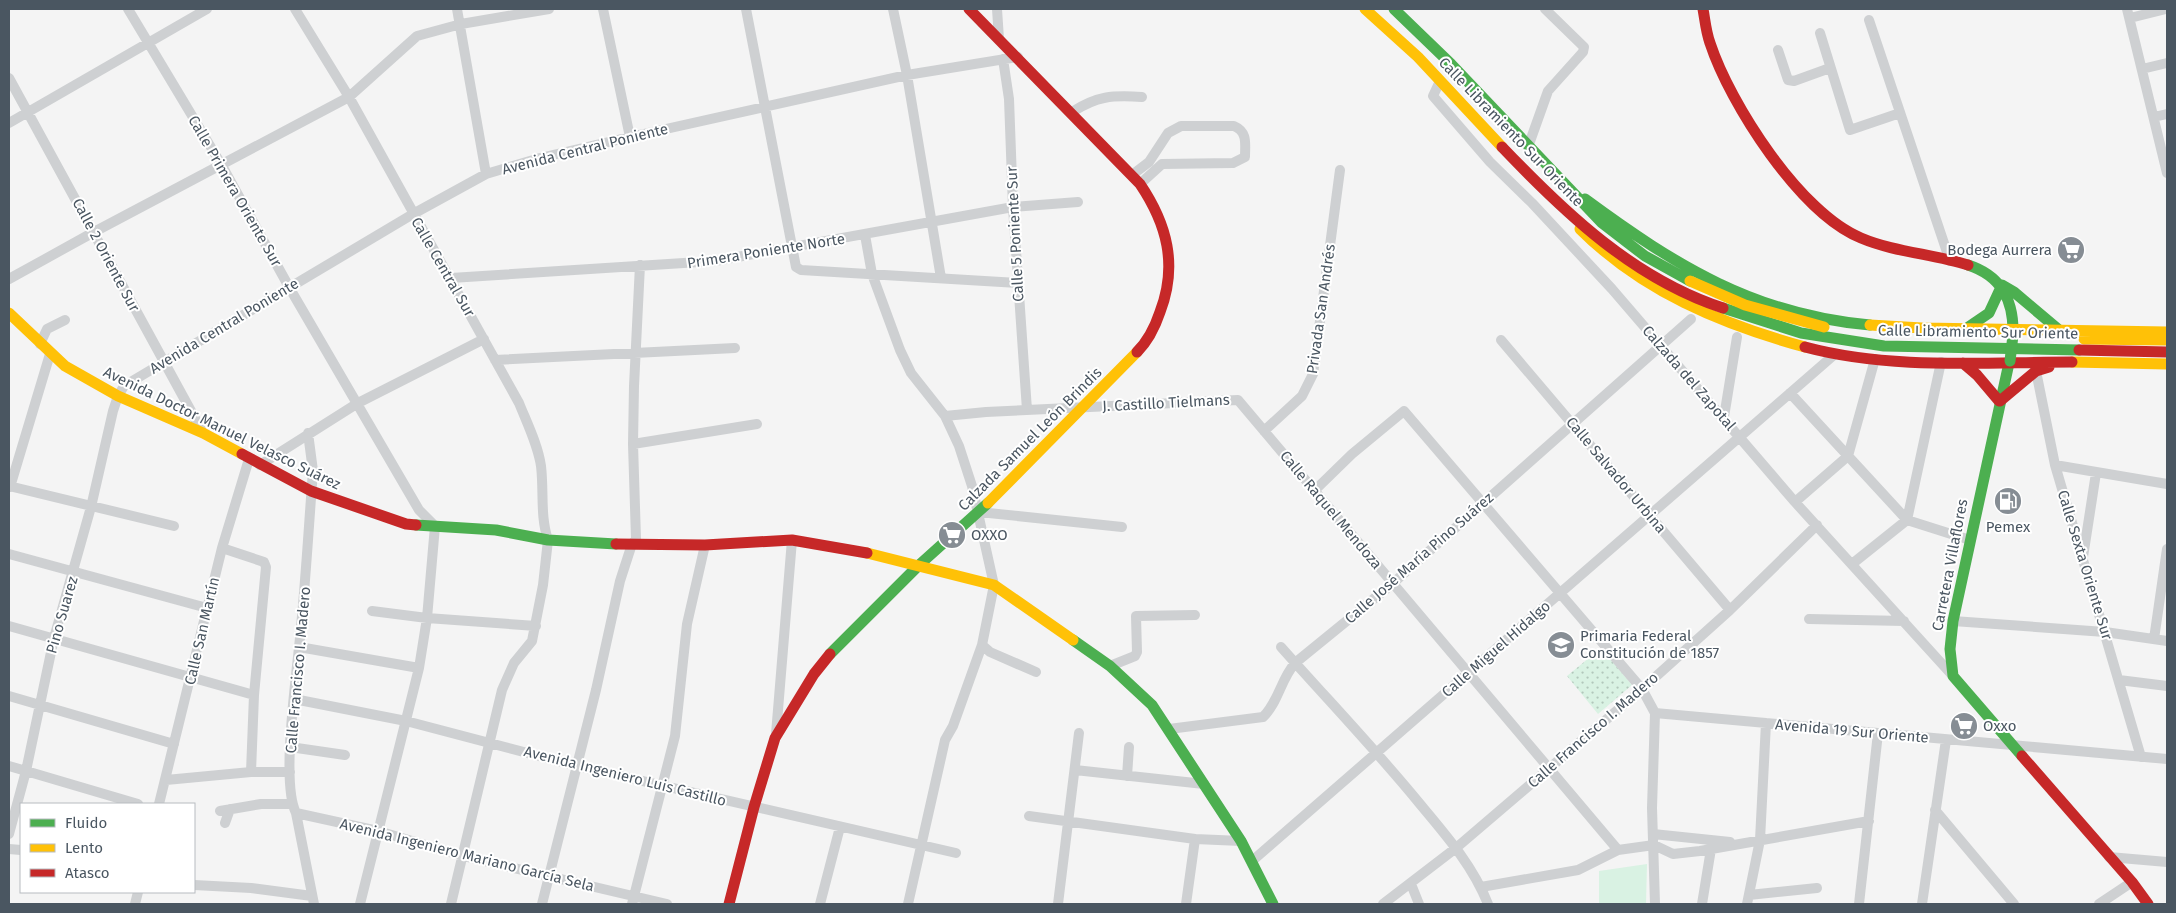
<svg xmlns="http://www.w3.org/2000/svg" width="2176" height="913" font-family="'Fira Sans',sans-serif">
  <style>
    .park { fill: url(#park-dots) }
    .pitch { fill: #d9f2e3 }
    .lines { fill: none; stroke-linecap: round; stroke-linejoin: round }
    .street { stroke: #ced0d2; stroke-width: 10 }
    .fast { stroke: #4caf50; stroke-width: 11 }
    .slow { stroke: #ffc107; stroke-width: 11 }
    .jam { stroke: #c62828; stroke-width: 11 }
    .fast-bridge { stroke: #4caf50; stroke-width: 11 }
    .labels { text-anchor: middle; stroke-width: 4; stroke-linejoin: round; paint-order: stroke }
    .street-label { font-size: 15px; fill: #4a5661; stroke: #fff }
    .poi-label { font-size: 15px; fill: #4a5661; stroke: #fff; text-anchor: start }
  </style>
  <defs>
    <pattern id="park-dots" width="8" height="8" patternUnits="userSpaceOnUse" patternTransform="scale(1.25)"><rect width="8" height="8" fill="#d9f2e3"/><path d="M2 2h.1M6 6h.1" fill="none" stroke="#b2c7bb" stroke-width="1.8" stroke-linecap="round"/></pattern>
  </defs>
  <rect width="100%" height="100%" fill="#f4f4f4"/>
  <path class="park" d="M1601,648L1632,685L1598,714L1567,676Z"/>
  <path class="pitch" d="M1647,864L1646,904H1599V871Z"/>
  <g class="lines">
    <path class="street" d="M128,9L221,164L289,287L419,510L435,526L427,618L419,668L360,904
      M295,9L349,97L519,403C527,423 538,445 541,466C544,491 540,516 548,540L543,585L532,641L514,663L502,690L451,904
      M457,9L486,174
      M603,9L630,137
      M746,9L796,267L801,270L1018,283
      M893,9L907,75L941,278
      M997,9L999,39
      M2127,9L2167,173
      M2130,18L2166,9
      M1869,20L1950,261
      M1820,33L1850,130L1900,113
      M1778,50L1788,80L1794,81L1830,68
      M1003,59L1009,99L1013,207L1027,410
      M2142,69L2167,63
      M9,78L203,433
      M1440,81L1433,96L1490,162L1532,203L1612,289L1795,502L1953,676
      M1072,112C1097,96 1112,95 1142,97
      M2154,117L2167,114
      M9,123L207,9
      M1528,147L1548,91L1583,52L1584,47L1545,9
      M1132,175L1149,162L1168,133L1181,126H1234C1248,132 1245,144 1245,157L1233,163L1162,164L1140,184
      M865,235L872,274L900,350L911,373L945,416L959,446L972,486L994,585L982,645L953,726L945,740L908,904
      M451,278L715,261L1013,207L1078,202
      M9,279L94,232L349,97L417,36L461,24L549,9
      M1501,340L1730,610
      M40,344L47,329L65,320
      M495,360L735,348
      M2036,371L2055,465L2141,757
      M1790,393L1907,520L1970,540
      M945,416L986,412L1238,400L1618,850
      M1724,417L1737,337
      M1264,431L1302,396L1313,374L1340,170
      M308,433L313,471C309,523 306,575 301,627C298,667 280,781 296,813L314,904
      M633,444L757,424
      M260,465L358,403L484,339
      M2055,465L2167,484
      M9,486L174,526
      M10,487L50,354
      M1314,491L1352,454L1404,411L1642,689L1655,713L1652,808L1655,904
      M1795,502L1848,456L1875,359
      M979,512L1122,527
      M222,548L264,562L266,567L254,695L251,772
      M9,554L207,608
      M2083,557L2096,473
      M1852,564L1907,520L1941,362
      M372,611L427,618L536,626
      M1809,619L1904,621
      M1953,621L2105,632L2167,641
      M9,626L254,695
      M2154,639L2167,549
      M982,645L990,652L1036,672
      M299,647L419,668
      M1281,647C1327,699 1376,750 1420,804C1446,835 1473,866 1488,904
      M1110,666L1135,656L1137,652L1136,616L1195,615
      M2119,680L2167,686
      M9,696L174,744
      M294,699L406,721L577,766L956,853
      M1655,713L2167,759
      M1169,729L1263,717C1278,703 1281,679 1295,663L1392,584L1691,319
      M776,734L792,540
      M290,747L345,755
      M9,766L138,804
      M1075,770L1204,784
      M1127,776L1129,747
      M166,780L251,772H290
      M159,804L222,548L249,459
      M1935,810L2014,904
      M220,811L261,804H292
      M296,813L378,831L463,856L667,904
      M1029,816L1195,839L1241,841
      M225,823L230,809
      M9,834L26,771L54,638L91,507L113,411L118,396L124,386L413,214L486,174L540,158L630,137L907,75L1018,57
      M1653,834L1730,842
      M9,849L21,850
      M2109,857L2167,862
      M1252,861L1835,354
      M1411,884L1419,904
      M194,885L251,888L312,896
      M1481,887L1578,870L1618,850L1654,845L1673,854L1700,851L1869,821
      M1749,895L1817,888
      M135,904L138,892
      M542,904L596,690L620,581L632,544L636,539L633,444L634,386L640,265
      M632,904L675,736L687,624L705,545
      M820,904L840,827
      M1058,904L1079,733
      M1186,904L1195,839
      M1383,904L1456,848L1642,689L1730,610L1817,525
      M1702,904L1711,849
      M1747,904L1760,840L1766,723
      M1859,904L1878,733
      M1922,904L1946,740
      M2099,904L2132,882"/>
    <path class="fast" d="M1394,9L1451,64L1602,223L1645,256L1690,281
      M1585,199C1676,266 1755,315 1870,325
      M1968,265C2002,276 2014,301 2013,335
      M1723,308L1801,333L1884,346L2079,350
      M1967,328L1989,313L2002,285L2014,292L2059,330
      M2009,363L1953,621L1950,649L1953,676L2022,756
      M416,525L496,530L548,540L616,544
      M1073,640L1110,666L1152,705L1241,841L1273,904
      M830,654L918,566L988,503"/>
    <path class="slow" d="M1365,9L1418,57L1502,147
      M1580,229C1642,291 1721,324 1805,347
      M1690,281L1745,305L1824,327
      M9,313L65,366L118,396L203,433L242,454
      M1870,325L1922,328L2167,332
      M2084,339L2167,340
      M2072,362L2167,364
      M988,503L1137,352
      M867,553L994,585L1073,640"/>
    <path class="jam" d="M969,9L1140,184C1167,224 1178,265 1160,312C1155,327 1149,340 1137,352
      M1703,9C1705,20 1706,32 1710,43C1730,104 1800,213 1861,238C1894,252 1933,254 1968,265
      M1502,147C1565,213 1634,279 1723,308
      M1805,347C1891,370 1983,362 2072,362
      M2079,350L2167,352
      M1963,363L1977,375L1999,401
      M2000,401L2036,371L2049,367
      M242,454L311,491L406,524L416,525
      M616,544L705,545L792,540L867,553
      M2022,756L2132,882L2148,904
      M729,904L754,807L775,738L814,674L830,654"/>
    <path class="fast-bridge" d="M2010,361L2013,335"/>
  </g>
  <defs>
    <symbol id="supermarket-disc" viewBox="-11 -11 22 22"><circle r="9.5" fill="#868d94" stroke="#fff"/><path d="M-6-5.5h2.5l.6 2H6L4.5 2H-2.5L-4.4-4H-6ZM-1.5 3.2a1.3 1.3 0 1 0 .1 0ZM3 3.2a1.3 1.3 0 1 0 .1 0Z" fill="#fff"/></symbol>
    <symbol id="fuel-disc" viewBox="-11 -11 22 22"><circle r="9.5" fill="#868d94" stroke="#fff"/><path d="M-5.5-6h7V0h2V4h1.3V-2.5L3-4.5l.8-.8L6-3V5H2.5V1h-1V6h-7ZM-4.2-4.7v3.2H.2V-4.7Z" fill="#fff"/></symbol>
    <symbol id="school-disc" viewBox="-11 -11 22 22"><circle r="9.5" fill="#868d94" stroke="#fff"/><path d="M0-5L7-2L0 1L-7-2ZM-4 1L0 2.5L4 1V4Q0 6-4 4Z" fill="#fff"/></symbol>
  </defs>
  <g fill-rule="evenodd">
    <use href="#supermarket-disc" x="2055" y="234" width="32" height="32"/>
    <use href="#fuel-disc" x="1992" y="485" width="32" height="32"/>
    <use href="#supermarket-disc" x="936" y="519" width="32" height="32"/>
    <use href="#school-disc" x="1545" y="629" width="32" height="32"/>
    <use href="#supermarket-disc" x="1948" y="710" width="32" height="32"/>
  </g>
  <g class="labels">
    <g class="street-label">
      <text transform="translate(1511 132) rotate(46)" y="5">Calle Libramiento Sur Oriente</text>
      <text transform="translate(585 149) rotate(-14)" y="5">Avenida Central Poniente</text>
      <text transform="translate(235 191) rotate(60)" y="5">Calle Primera Oriente Sur</text>
      <text transform="translate(1015 234) rotate(-93)" y="5">Calle 5 Poniente Sur</text>
      <text transform="translate(766 251) rotate(-9)" y="5">Primera Poniente Norte</text>
      <text transform="translate(106 255) rotate(62)" y="5">Calle 2 Oriente Sur</text>
      <text transform="translate(443 267) rotate(60)" y="5">Calle Central Sur</text>
      <text transform="translate(1321 309) rotate(-82)" y="5">Privada San Andrés</text>
      <text transform="translate(224 326) rotate(-31)" y="5">Avenida Central Poniente</text>
      <text transform="translate(1978 332) rotate(1)" y="5">Calle Libramiento Sur Oriente</text>
      <text transform="translate(1689 378) rotate(49)" y="5">Calzada del Zapotal</text>
      <text transform="translate(1166 403) rotate(-3)" y="5">J. Castillo Tielmans</text>
      <text transform="translate(222 428) rotate(26)" y="5">Avenida Doctor Manuel Velasco Suárez</text>
      <text transform="translate(1030 439) rotate(-45)" y="5">Calzada Samuel León Brindis</text>
      <text transform="translate(1616 475) rotate(50)" y="5">Calle Salvador Urbina</text>
      <text transform="translate(1331 510) rotate(50)" y="5">Calle Raquel Mendoza</text>
      <text transform="translate(1419 558) rotate(-41)" y="5">Calle José María Pino Suárez</text>
      <text transform="translate(1950 565) rotate(-79)" y="5">Carretera Villaflores</text>
      <text transform="translate(2085 565) rotate(73)" y="5">Calle Sexta Oriente Sur</text>
      <text transform="translate(62 615) rotate(-74)" y="5">Pino Suarez</text>
      <text transform="translate(202 631) rotate(-77)" y="5">Calle San Martín</text>
      <text transform="translate(1496 649) rotate(-41)" y="5">Calle Miguel Hidalgo</text>
      <text transform="translate(298 670) rotate(-85)" y="5">Calle Francisco I. Madero</text>
      <text transform="translate(1593 730) rotate(-41)" y="5">Calle Francisco I. Madero</text>
      <text transform="translate(1852 731) rotate(5)" y="5">Avenida 19 Sur Oriente</text>
      <text transform="translate(625 776) rotate(14)" y="5">Avenida Ingeniero Luis Castillo</text>
      <text transform="translate(467 855) rotate(14)" y="5">Avenida Ingeniero Mariano García Sela</text>
    </g>
    <g class="poi-label">
      <text x="2052" y="255" text-anchor="end">Bodega Aurrera</text>
      <text x="2008" y="532" text-anchor="middle">Pemex</text>
      <text x="971" y="540">OXXO</text>
      <text x="1580" y="641">Primaria Federal<tspan x="1580" dy="17">Constitución de 1857</tspan></text>
      <text x="1983" y="731">Oxxo</text>
    </g>
  </g>
  <rect width="2176" height="913" fill="none" stroke="#4a5661" stroke-width="20"/>
  <rect x="20" y="803" width="175" height="90" fill="#ffffff" stroke="#b7bbc0"/>
  <rect x="30" y="819" width="25" height="8" fill="#4caf50" stroke="#b7bbc0"/>
  <text x="65" y="828" font-size="15" fill="#4a5661">Fluido</text>
  <rect x="30" y="844" width="25" height="8" fill="#ffc107" stroke="#b7bbc0"/>
  <text x="65" y="853" font-size="15" fill="#4a5661">Lento</text>
  <rect x="30" y="869" width="25" height="8" fill="#c62828" stroke="#b7bbc0"/>
  <text x="65" y="878" font-size="15" fill="#4a5661">Atasco</text>
</svg>
